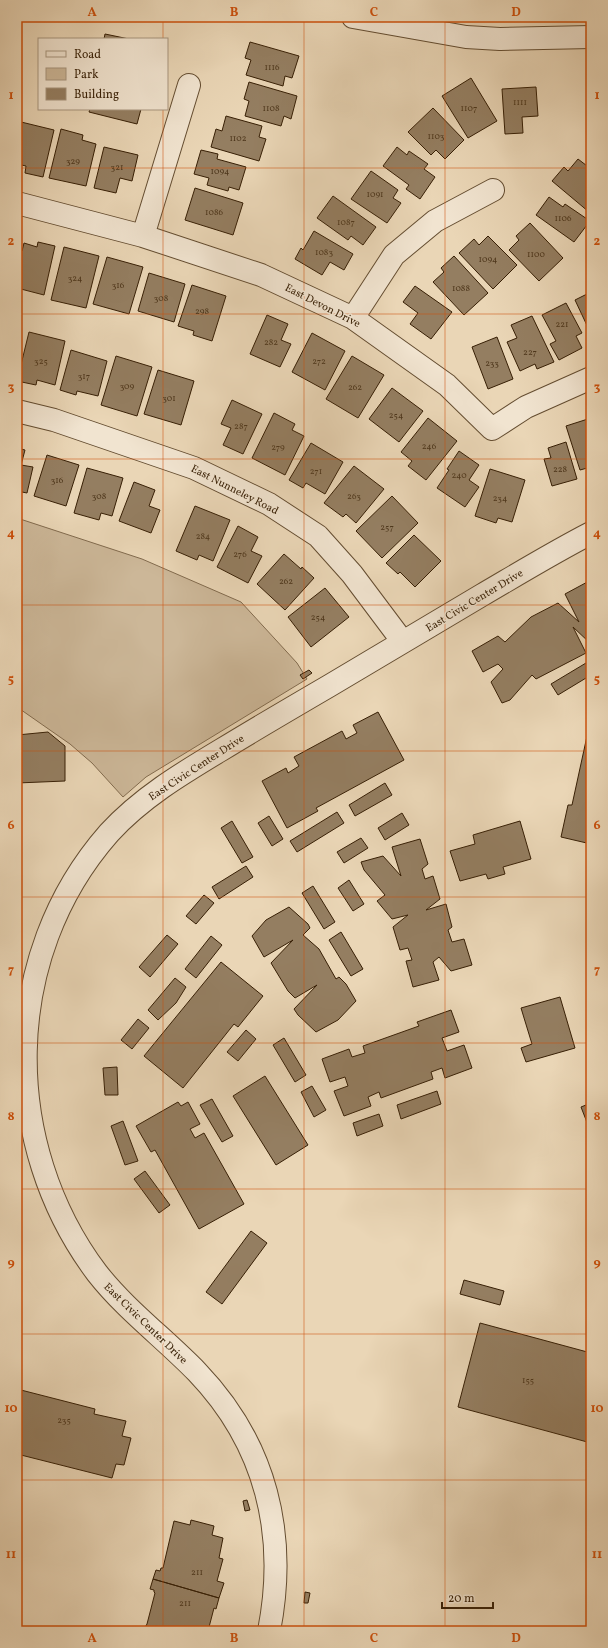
<svg xmlns="http://www.w3.org/2000/svg" width="608" height="1648" font-family="Vollkorn,serif">
  <style>
    .green { fill: #ccb798; stroke: #826b4e }
    .building { fill: #947e61; stroke: #371f05 }
    .lines { fill: none; stroke-linecap: round; stroke-linejoin: round }
    .minor-casing { stroke: #644d31; stroke-width: 24 }
    .minor { stroke: #f1e4d0; stroke-width: 22 }
    .grid { fill: none; stroke: #cd500b; stroke-width: 1; stroke-opacity: 0.55 }
    .labels { text-anchor: middle; stroke-width: 3; stroke-linejoin: round; paint-order: stroke }
    .number-label { font-size: 9px; fill: #4e371c }
    .street-label { font-size: 11px; fill: #371f05; stroke: #f1e4d0 }
    .neatline { fill: none; stroke: #cd500b; stroke-width: 1.5 }
    .grid-label { font-size: 13px; text-anchor: middle; font-weight: bold; fill: #cd500b }
  </style>
  <rect width="100%" height="100%" fill="#ead6b6"/>
  <filter id="stains"><feTurbulence type="fractalNoise" baseFrequency=".005" numOctaves="4"/><feColorMatrix values="0 0 0 0 .2 0 0 0 0 .09 0 0 0 0 .02 0 0 0 .5 -.17"/></filter>
  <radialGradient id="worn" r=".72"><stop offset=".6" stop-color="#630" stop-opacity="0"/><stop offset="1" stop-color="#630" stop-opacity=".3"/></radialGradient>
  <path class="green" d="M17,518L142,559L241,602L297,663L307,679L146,777L123,797L92,763L70,744L17,707Z"/>
  <path class="building" d="M105,34L129,39H104Z
    M250,42L299,56L292,78L285,76L283,86L246,75L251,60L245,58Z
    M471,78L497,121L468,138L442,96Z
    M249,82L297,96L291,119L284,116L281,126L245,116L249,101L244,99Z
    M536,87L538,116L522,117L523,133L505,134L502,89Z
    M433,108L464,140L445,159L436,150L431,155L408,132Z
    M90,109H141L137,124L89,112Z
    M226,116L262,126L259,137L266,139L259,161L211,147L216,129L222,131Z
    M17,121L54,130L43,177L25,173L26,166L17,164Z
    M61,129L83,135L82,140L96,144L86,186L49,178Z
    M104,147L138,155L132,181L120,178L116,193L94,188Z
    M397,147L407,155L409,151L428,164L424,169L435,177L420,199L406,189L409,185L383,166Z
    M201,150L218,154L217,159L246,167L239,190L229,187L228,191L207,185L209,178L194,174Z
    M578,159L591,169V210L589,212L552,181L564,167L568,171Z
    M371,171L398,190L393,198L401,203L387,223L351,199Z
    M195,188L243,203L233,235L185,220Z
    M333,196L376,227L363,245L351,236L348,240L317,218Z
    M549,197L563,207L565,204L590,221L574,242L536,215Z
    M530,223L563,258L539,281L509,250L519,240L516,236Z
    M314,231L353,254L344,270L330,262L322,275L295,259L301,248L303,250Z
    M488,236L517,265L493,289L459,253L474,239L479,245Z
    M38,242L55,246L44,295L17,288V249L22,251L24,243L37,247Z
    M64,247L99,256L86,308L51,300Z
    M454,256L488,293L464,315L433,282L444,272L441,268Z
    M107,257L143,267L129,314L93,304Z
    M149,273L185,284L174,322L138,311Z
    M192,285L226,296L212,341L193,335L194,331L178,326Z
    M415,286L452,312L431,339L410,324L418,313L403,302Z
    M591,292V334L575,300Z
    M566,303L582,333L576,336L582,348L559,360L550,344L556,341L542,315Z
    M267,315L288,324L281,340L291,344L280,367L250,354Z
    M532,316L554,362L537,369L535,364L520,371L507,342L517,338L511,325Z
    M29,332L65,341L55,385L37,380L36,385L17,381Z
    M312,333L345,351L325,390L292,372Z
    M497,337L513,379L488,389L472,347Z
    M71,350L107,361L98,396L77,391L76,395L60,390Z
    M116,356L152,367L137,416L101,405Z
    M352,356L384,375L358,418L326,399Z
    M158,370L194,381L181,425L144,414Z
    M392,388L423,411L399,442L369,419Z
    M232,400L262,414L243,454L223,445L231,428L221,424Z
    M274,413L295,424L292,430L304,436L285,475L252,458Z
    M428,418L457,441L426,480L408,466L412,461L401,452Z
    M591,418V467L580,470L566,426Z
    M566,442L577,479L552,486L544,459L551,458L548,448Z
    M311,443L343,462L325,494L306,483L303,488L289,480Z
    M17,448L25,450L21,465L33,467L27,493L17,491V492Z
    M459,451L479,465L469,480L479,487L465,507L437,488L449,470L447,469Z
    M47,455L79,465L66,506L34,496Z
    M354,466L384,489L356,523L346,514L343,517L324,503Z
    M87,468L123,478L112,516L101,513L99,520L74,513Z
    M490,469L525,480L512,522L498,518L496,523L475,516Z
    M134,482L155,490L149,506L160,510L151,533L119,521Z
    M392,496L418,523L382,558L356,531Z
    M195,506L230,520L213,561L199,555L197,560L176,551Z
    M238,526L258,537L251,551L262,556L248,583L217,567Z
    M414,535L441,561L415,587L400,572L398,574L386,563Z
    M284,554L301,569L302,567L314,578L285,610L257,584Z
    M591,580V608L588,610L591,615V644L573,627L586,653L536,679L532,675L510,700L502,703L491,682L503,669L498,664L483,672L472,651L498,636L505,642L531,617L558,603L579,622L565,594Z
    M325,588L349,617L311,647L288,617Z
    M586,663L591,670V675L558,695L551,684Z
    M309,670L312,673L303,679L300,675Z
    M378,712L404,760L316,808L318,811L287,828L262,781L286,768L288,773L299,766L294,757L342,731L346,739L357,733L353,725Z
    M589,727H591V844L561,837L568,805H572Z
    M48,732L65,746V781L17,783V735Z
    M385,783L392,795L355,816L349,805Z
    M337,812L344,823L297,852L290,841Z
    M402,813L409,825L385,840L378,828Z
    M269,816L283,839L272,846L258,823Z
    M232,821L253,857L242,863L221,828Z
    M520,821L531,859L503,867L505,874L488,879L486,874L460,881L450,851L475,844L473,835Z
    M361,838L368,848L344,863L337,852Z
    M420,839L428,864L422,869L425,879L433,876L440,899L426,910L446,904L452,927L448,930L452,942L464,939L472,965L451,971L439,957L433,962L439,980L413,987L406,961L412,960L408,948L400,950L393,927L408,915L392,919L377,901L385,895L364,870L361,862L383,856L401,876L392,847Z
    M246,866L253,877L219,899L212,887Z
    M349,880L364,904L353,911L338,888Z
    M313,886L335,922L324,929L302,893Z
    M204,895L214,903L196,924L186,916Z
    M289,907L308,924L310,928L303,935L319,949L336,979L339,977L346,984L356,1001L338,1020L316,1032L298,1015L294,1009L317,985L295,998L288,991L271,963L293,940L264,957L252,936L266,920Z
    M341,932L363,969L351,976L329,940Z
    M167,935L178,944L150,977L139,967Z
    M211,936L222,945L196,978L185,969Z
    M221,962L263,996L238,1027L234,1024L183,1088L144,1056Z
    M175,978L186,987L176,1003L158,1020L148,1010Z
    M560,997L575,1048L526,1062L521,1048L532,1044L521,1008Z
    M451,1010L459,1032L442,1038L447,1051L464,1045L472,1068L445,1078L442,1068L431,1072L433,1079L381,1098L379,1092L368,1097L371,1106L344,1116L334,1091L348,1086L345,1077L330,1082L322,1059L349,1049L352,1057L365,1053L363,1046L419,1026L417,1022Z
    M138,1019L149,1028L132,1049L121,1040Z
    M246,1030L256,1039L238,1061L227,1052Z
    M284,1038L306,1075L295,1082L273,1045Z
    M117,1067L118,1095H105L103,1068Z
    M265,1076L308,1145L276,1165L233,1096Z
    M312,1086L326,1110L314,1117L301,1092Z
    M437,1091L441,1104L401,1119L397,1105Z
    M212,1099L233,1136L222,1142L200,1105Z
    M178,1102L181,1106L188,1102L200,1124L190,1129L195,1138L204,1133L244,1204L199,1229L155,1150L151,1152L136,1126Z
    M591,1103V1124L588,1125L581,1107Z
    M379,1114L383,1126L357,1136L353,1123Z
    M123,1121L138,1161L125,1165L111,1126Z
    M145,1171L170,1205L159,1213L134,1179Z
    M251,1231L267,1243L222,1304L206,1292Z
    M464,1280L504,1291L500,1305L460,1294Z
    M480,1323L591,1353V1443L458,1407Z
    M17,1389L95,1409L94,1414L126,1421L122,1436L131,1438L124,1465L116,1464L112,1478L17,1454Z
    M247,1500L250,1510L245,1511L243,1501Z
    M191,1520L214,1526L212,1535L223,1538L219,1558L223,1559L217,1581L224,1583L219,1598L153,1579L156,1570L160,1571L161,1568H163L174,1521L190,1525Z
    M153,1579L219,1598L216,1609L214,1608L208,1631H143L147,1624L155,1593L154,1592V1590L150,1589Z
    M305,1592L310,1593L308,1603H304Z"/>
  <g class="lines">
    <defs>
      <path id="minor" d="M353,17L466,37L500,39L591,37
        M17,203L143,236L261,275L353,318L447,385L492,429L526,407L591,378
        M143,236L189,85
        M353,318L394,255L435,221L493,190
        M17,411L54,420L194,468L269,504L318,536L352,574L403,642
        M269,1631C288,1534 266,1444 197,1372C164,1338 126,1310 97,1273C0,1144 0,957 109,833C141,798 181,774 221,750C257,728 293,707 329,686C380,656 431,625 482,595C518,574 554,552 591,533"/>
    </defs>
    <use href="#minor" class="minor-casing"/>
    <use href="#minor" class="minor"/>
  </g>
  <path class="grid" d="M163,17V39M304,17V1631M445,17V1631M163,109V1631M17,168H591M17,314H591M17,459H591M17,605H591M17,751H591M17,897H591M17,1043H591M17,1189H591M17,1334H591M17,1480H591"/>
  <g class="labels">
    <g class="number-label">
      <text x="272" y="70">1116</text>
      <text x="520" y="105">1111</text>
      <text x="271" y="111">1108</text>
      <text x="469" y="111">1107</text>
      <text x="436" y="139">1103</text>
      <text x="238" y="141">1102</text>
      <text x="73" y="164">329</text>
      <text x="117" y="170">321</text>
      <text x="220" y="174">1094</text>
      <text x="375" y="197">1091</text>
      <text x="214" y="215">1086</text>
      <text x="563" y="221">1106</text>
      <text x="346" y="225">1087</text>
      <text x="324" y="255">1083</text>
      <text x="536" y="257">1100</text>
      <text x="488" y="262">1094</text>
      <text x="75" y="281">324</text>
      <text x="118" y="288">316</text>
      <text x="461" y="291">1088</text>
      <text x="161" y="301">308</text>
      <text x="202" y="314">298</text>
      <text x="562" y="327">221</text>
      <text x="271" y="345">282</text>
      <text x="530" y="355">227</text>
      <text x="41" y="364">325</text>
      <text x="319" y="364">272</text>
      <text x="492" y="366">233</text>
      <text x="84" y="379">317</text>
      <text x="127" y="389">309</text>
      <text x="355" y="390">262</text>
      <text x="169" y="401">301</text>
      <text x="396" y="418">254</text>
      <text x="241" y="429">287</text>
      <text x="429" y="449">246</text>
      <text x="278" y="450">279</text>
      <text x="560" y="472">228</text>
      <text x="316" y="474">271</text>
      <text x="459" y="478">240</text>
      <text x="57" y="483">316</text>
      <text x="99" y="499">308</text>
      <text x="354" y="499">263</text>
      <text x="500" y="501">234</text>
      <text x="387" y="530">257</text>
      <text x="203" y="539">284</text>
      <text x="240" y="557">276</text>
      <text x="286" y="584">262</text>
      <text x="318" y="620">254</text>
      <text x="528" y="1383">155</text>
      <text x="64" y="1423">235</text>
      <text x="197" y="1575">211</text>
      <text x="185" y="1606">211</text>
    </g>
    <g class="street-label">
      <text transform="translate(323 305) rotate(27)" y="4">East Devon Drive</text>
      <text transform="translate(235 489) rotate(27)" y="4">East Nunneley Road</text>
      <text transform="translate(474 600) rotate(-31)" y="4">East Civic Center Drive</text>
      <text transform="translate(196 767) rotate(-33)" y="4">East Civic Center Drive</text>
      <text transform="translate(146 1323) rotate(44)" y="4">East Civic Center Drive</text>
    </g>
  </g>
  <rect width="608" height="1648" fill="none" stroke="#ead6b6" stroke-width="44"/>
  <rect x="38" y="38" width="130" height="72" fill="#f1e4d0" stroke="#a7957f"/>
  <rect x="46" y="51" width="20" height="6" fill="#f1e4d0" stroke="#a7957f"/>
  <text x="74" y="58" font-size="12" fill="#371f05">Road</text>
  <rect x="46" y="68" width="20" height="12" fill="#ccb798" stroke="#a7957f"/>
  <text x="74" y="78" font-size="12" fill="#371f05">Park</text>
  <rect x="46" y="88" width="20" height="12" fill="#947e61" stroke="#a7957f"/>
  <text x="74" y="98" font-size="12" fill="#371f05">Building</text>
  <path d="M442 1602v6h51v-6" fill="none" stroke="#371f05" stroke-width="2"/>
  <text x="448" y="1602" font-size="12" fill="#371f05" stroke="#f1e4d0" stroke-width="3" paint-order="stroke">20 m</text>
  <rect x="22" y="22" width="564" height="1604" class="neatline"/>
  <g class="grid-label">
    <text x="92" y="16">A</text>
    <text x="234" y="16">B</text>
    <text x="374" y="16">C</text>
    <text x="516" y="16">D</text>
    <text x="11" y="99">1</text>
    <text x="597" y="99">1</text>
    <text x="11" y="245">2</text>
    <text x="597" y="245">2</text>
    <text x="11" y="391">3</text>
    <text x="597" y="391">3</text>
    <text x="11" y="537">4</text>
    <text x="597" y="537">4</text>
    <text x="11" y="683">5</text>
    <text x="597" y="683">5</text>
    <text x="11" y="829">6</text>
    <text x="597" y="829">6</text>
    <text x="11" y="974">7</text>
    <text x="597" y="974">7</text>
    <text x="11" y="1120">8</text>
    <text x="597" y="1120">8</text>
    <text x="11" y="1266">9</text>
    <text x="597" y="1266">9</text>
    <text x="11" y="1412">10</text>
    <text x="597" y="1412">10</text>
    <text x="11" y="1558">11</text>
    <text x="597" y="1558">11</text>
    <text x="92" y="1642">A</text>
    <text x="234" y="1642">B</text>
    <text x="374" y="1642">C</text>
    <text x="516" y="1642">D</text>
  </g>
  <rect width="100%" height="100%" filter="url(#stains)"/>
  <rect width="100%" height="100%" fill="url(#worn)"/>
</svg>
